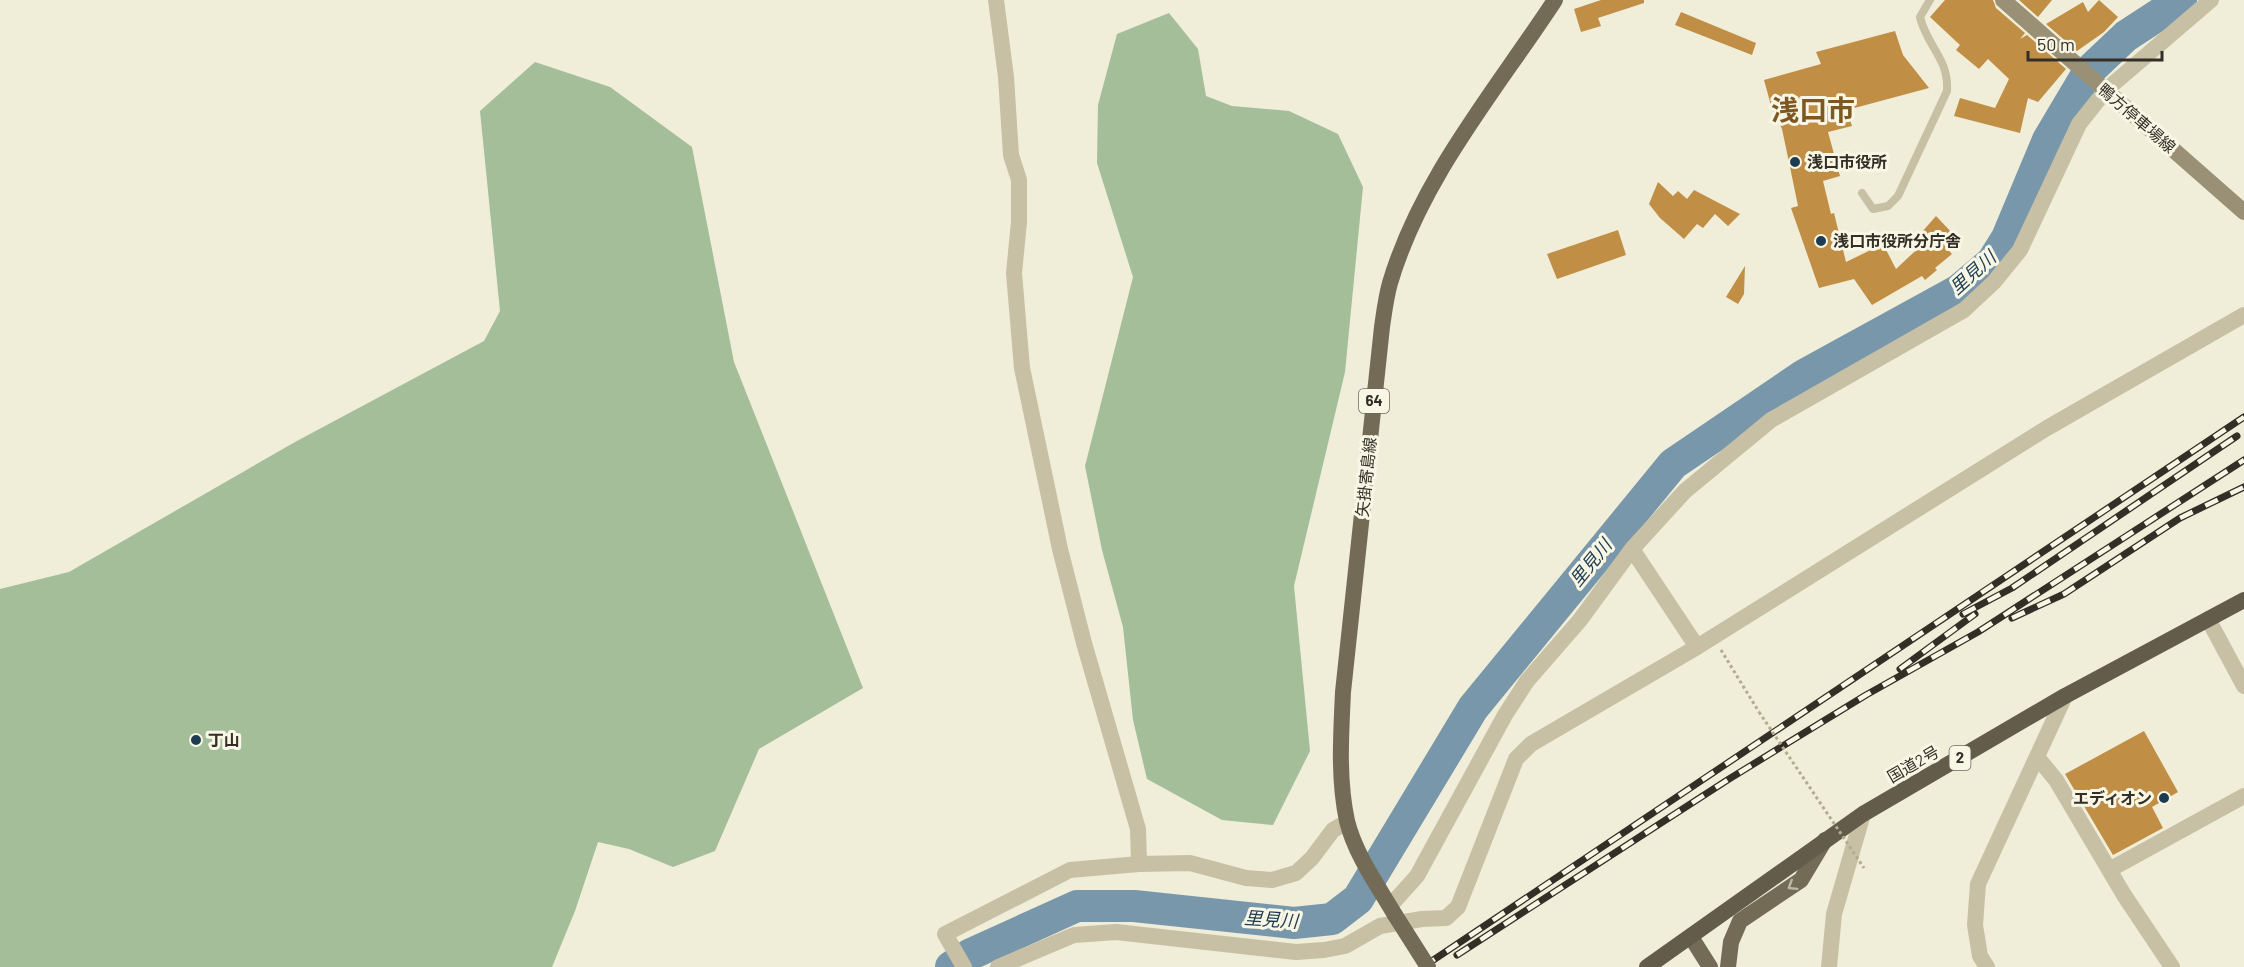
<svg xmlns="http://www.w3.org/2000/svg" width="2244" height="967" font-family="Barlow,'Noto Sans JP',sans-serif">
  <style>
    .green { fill: #a4be99 }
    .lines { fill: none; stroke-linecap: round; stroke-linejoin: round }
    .river { stroke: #7897ab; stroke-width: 32 }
    .building { fill: #c18e45 }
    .path { stroke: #b2ab8f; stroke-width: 3; stroke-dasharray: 3 3; stroke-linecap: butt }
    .service { stroke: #c7c0a5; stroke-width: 8 }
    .minor { stroke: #c7c0a5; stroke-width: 16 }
    .secondary { stroke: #9a9076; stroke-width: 16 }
    .primary { stroke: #746b57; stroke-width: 16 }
    .trunk { stroke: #645c4a; stroke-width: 16 }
    .rail-casing { stroke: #332e26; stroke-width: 7 }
    .rail { stroke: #f8f6e4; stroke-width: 4.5; stroke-dasharray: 14; stroke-linecap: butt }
    .path-bridge { stroke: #b2ab8f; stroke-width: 3; stroke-dasharray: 3 3; stroke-linecap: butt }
    .primary-bridge { stroke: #746b57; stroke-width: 16 }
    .oneway { stroke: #bdb7a5 }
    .poi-dot { fill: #1d3c52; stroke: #f8f6e4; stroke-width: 2 }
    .labels { text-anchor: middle; stroke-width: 6; stroke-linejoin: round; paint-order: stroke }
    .shield { fill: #f8f6e4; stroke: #6e6a5f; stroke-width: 1.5 }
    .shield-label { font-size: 15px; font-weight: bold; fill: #332e26 }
    .street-label { font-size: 16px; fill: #332e26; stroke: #f8f6e4 }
    .poi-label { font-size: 16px; font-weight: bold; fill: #332e26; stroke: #f8f6e4; text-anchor: start }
    .water-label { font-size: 18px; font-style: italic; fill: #1d3c52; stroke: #f8f6e4 }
    .town-label { font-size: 28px; font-weight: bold; fill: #7e5822; stroke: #f8f6e4 }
  </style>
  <rect width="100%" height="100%" fill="#f0edd8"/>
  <path class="green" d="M1169,13L1198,49L1206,96L1232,106L1289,111L1338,134L1363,187L1345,372L1294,586L1310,751L1273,825L1222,820L1147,779L1133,720L1123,627L1102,550L1085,466L1133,277L1097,163L1098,105L1117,34Z
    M535,62L610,87L692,147L734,362L863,688L759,749L715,851L673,867L629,849L598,842L575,911L552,967H0V589L69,572L295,442L484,341L500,311L480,111Z"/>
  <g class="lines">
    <path class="river" d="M951,967L971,954L1077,906H1134L1294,923L1332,919L1358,899L1473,708L1673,464L1804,375L1959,290L1992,262L2007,238L2048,140L2089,71L2126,36L2181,0"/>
  </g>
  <path class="building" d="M1601,0H1644V3L1598,18L1601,26L1581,32L1574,9Z
    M1945,0H1993L1996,8L2025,33L2020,39L2027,35L2066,69L2038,102L2028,98L2020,133L1954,116L1960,98L1995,108L2009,79L1988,59L1979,69L1956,50L1960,45L1930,17Z
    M2019,0H2052L2038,17Z
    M2099,0L2118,17L2104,32L2077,51L2046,24L2083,2L2088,12Z
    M1681,12L1756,43L1752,55L1675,25Z
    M1895,31L1903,55L1929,88L1847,110L1852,126L1828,132L1840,176L1823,181L1831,214L1834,213L1846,262L1883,244L1896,269L1928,239L1922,232L1936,216L1955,236L1944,245L1952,254L1935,268L1937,270L1925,280L1922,276L1872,305L1854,279L1819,288L1791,208L1798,206L1790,167L1782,129L1772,109L1764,80L1821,64L1816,52Z
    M1658,182L1673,196L1678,191L1687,199L1694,190L1740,214L1728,226L1715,214L1703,228L1697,224L1684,239L1660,218L1649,204Z
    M1618,230L1626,255L1557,279L1547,254Z
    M1745,266L1744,294L1738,304L1726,297Z
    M2144,731L2178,792L2152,807L2163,828L2113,855L2065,774Z"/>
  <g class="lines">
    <path class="path" d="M1721,650L1759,712"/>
    <path class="service" d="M1862,193L1873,209L1888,206L1898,196L1947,91C1949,58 1927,47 1920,17L1930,0"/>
    <path class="minor" d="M996,0L1006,77L1011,155L1019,180V222L1014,273L1022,368L1060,549L1084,643L1138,829L1139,864
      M1632,549L1697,647
      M2208,619L2244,686
      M2037,757L2056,780L2124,895L2172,967
      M2109,870L2244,796
      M1390,906L1417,876L1505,715L1527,681L1580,620L1632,549L1685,491L1771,420L1964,310L1994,282L2020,250L2079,124L2106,90L2211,0
      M964,967L945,934L1070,870L1139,864L1190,863L1246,878L1272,880L1296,873L1312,858L1333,830L1347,822
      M998,967L1074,935L1116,932L1296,952L1324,950L1345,946L1380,926L1422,919L1446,918L1458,907L1516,759L1531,744L1697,647L2047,428L2244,315
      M1829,967L1834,914L1863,814
      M1987,967L1980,956L1975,925L1978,884L2065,696"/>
    <path class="secondary" d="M2003,0L2244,212"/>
    <path class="primary" d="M1395,915C1378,886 1355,854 1347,821C1338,779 1341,735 1343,692L1382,327C1384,313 1386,297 1390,283C1421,178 1496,90 1555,0
      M1691,937L1710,967
      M1728,967L1731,942L1740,921L1801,880L1825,840"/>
    <path class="trunk" d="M1647,967L1863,814L2065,696L2244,600"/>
    <defs>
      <path id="rail" d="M1963,614L2012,588L2237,436
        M2012,618L2064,594L2180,518L2244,487
        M1900,669L1975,614
        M1457,955L1729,779L1866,695L1978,632L2244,460
        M1423,967L2244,417"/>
    </defs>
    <use href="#rail" class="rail-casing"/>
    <use href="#rail" class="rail"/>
    <path class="path-bridge" d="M1759,712L1864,868"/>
    <path class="primary-bridge" d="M1395,915L1428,967"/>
  </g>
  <defs><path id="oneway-chevron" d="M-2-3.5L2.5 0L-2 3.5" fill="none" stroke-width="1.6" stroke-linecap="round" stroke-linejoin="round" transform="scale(1.5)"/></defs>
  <use class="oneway" href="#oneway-chevron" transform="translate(1792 886) rotate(148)"/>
  <g class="poi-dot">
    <circle cx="1795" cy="162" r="6"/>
    <circle cx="1821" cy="241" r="6"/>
    <circle cx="196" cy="740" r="6"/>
    <circle cx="2164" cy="798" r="6"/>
  </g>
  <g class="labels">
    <g class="shield">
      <rect x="1359" y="389" width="30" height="24" rx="4.5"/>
      <rect x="1949.5" y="746" width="21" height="24" rx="4.5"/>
    </g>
    <g class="shield-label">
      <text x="1374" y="406">64</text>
      <text x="1960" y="763">2</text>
    </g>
    <g class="street-label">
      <text transform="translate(2137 118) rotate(41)" y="6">鴨方停車場線</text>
      <text transform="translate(1366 477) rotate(-84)" y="6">矢掛寄島線</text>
      <text transform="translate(1913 764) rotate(-30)" y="6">国道2号</text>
    </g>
    <g class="poi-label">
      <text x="1807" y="168">浅口市役所</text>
      <text x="1833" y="247">浅口市役所分庁舎</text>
      <text x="208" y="746">丁山</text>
      <text x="2152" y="804" text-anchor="end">エディオン</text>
    </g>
    <g class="water-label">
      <text transform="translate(1973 273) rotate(-42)" y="6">里見川</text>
      <text transform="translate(1591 563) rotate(-51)" y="6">里見川</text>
      <text transform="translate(1271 920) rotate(4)" y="6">里見川</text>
    </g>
    <g class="town-label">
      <text x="1813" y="120">浅口市</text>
    </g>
  </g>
  <path d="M2028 51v9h134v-9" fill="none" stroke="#332e26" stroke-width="3"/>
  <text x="2037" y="51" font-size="18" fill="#332e26" stroke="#f8f6e4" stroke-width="4.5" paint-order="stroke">50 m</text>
</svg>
